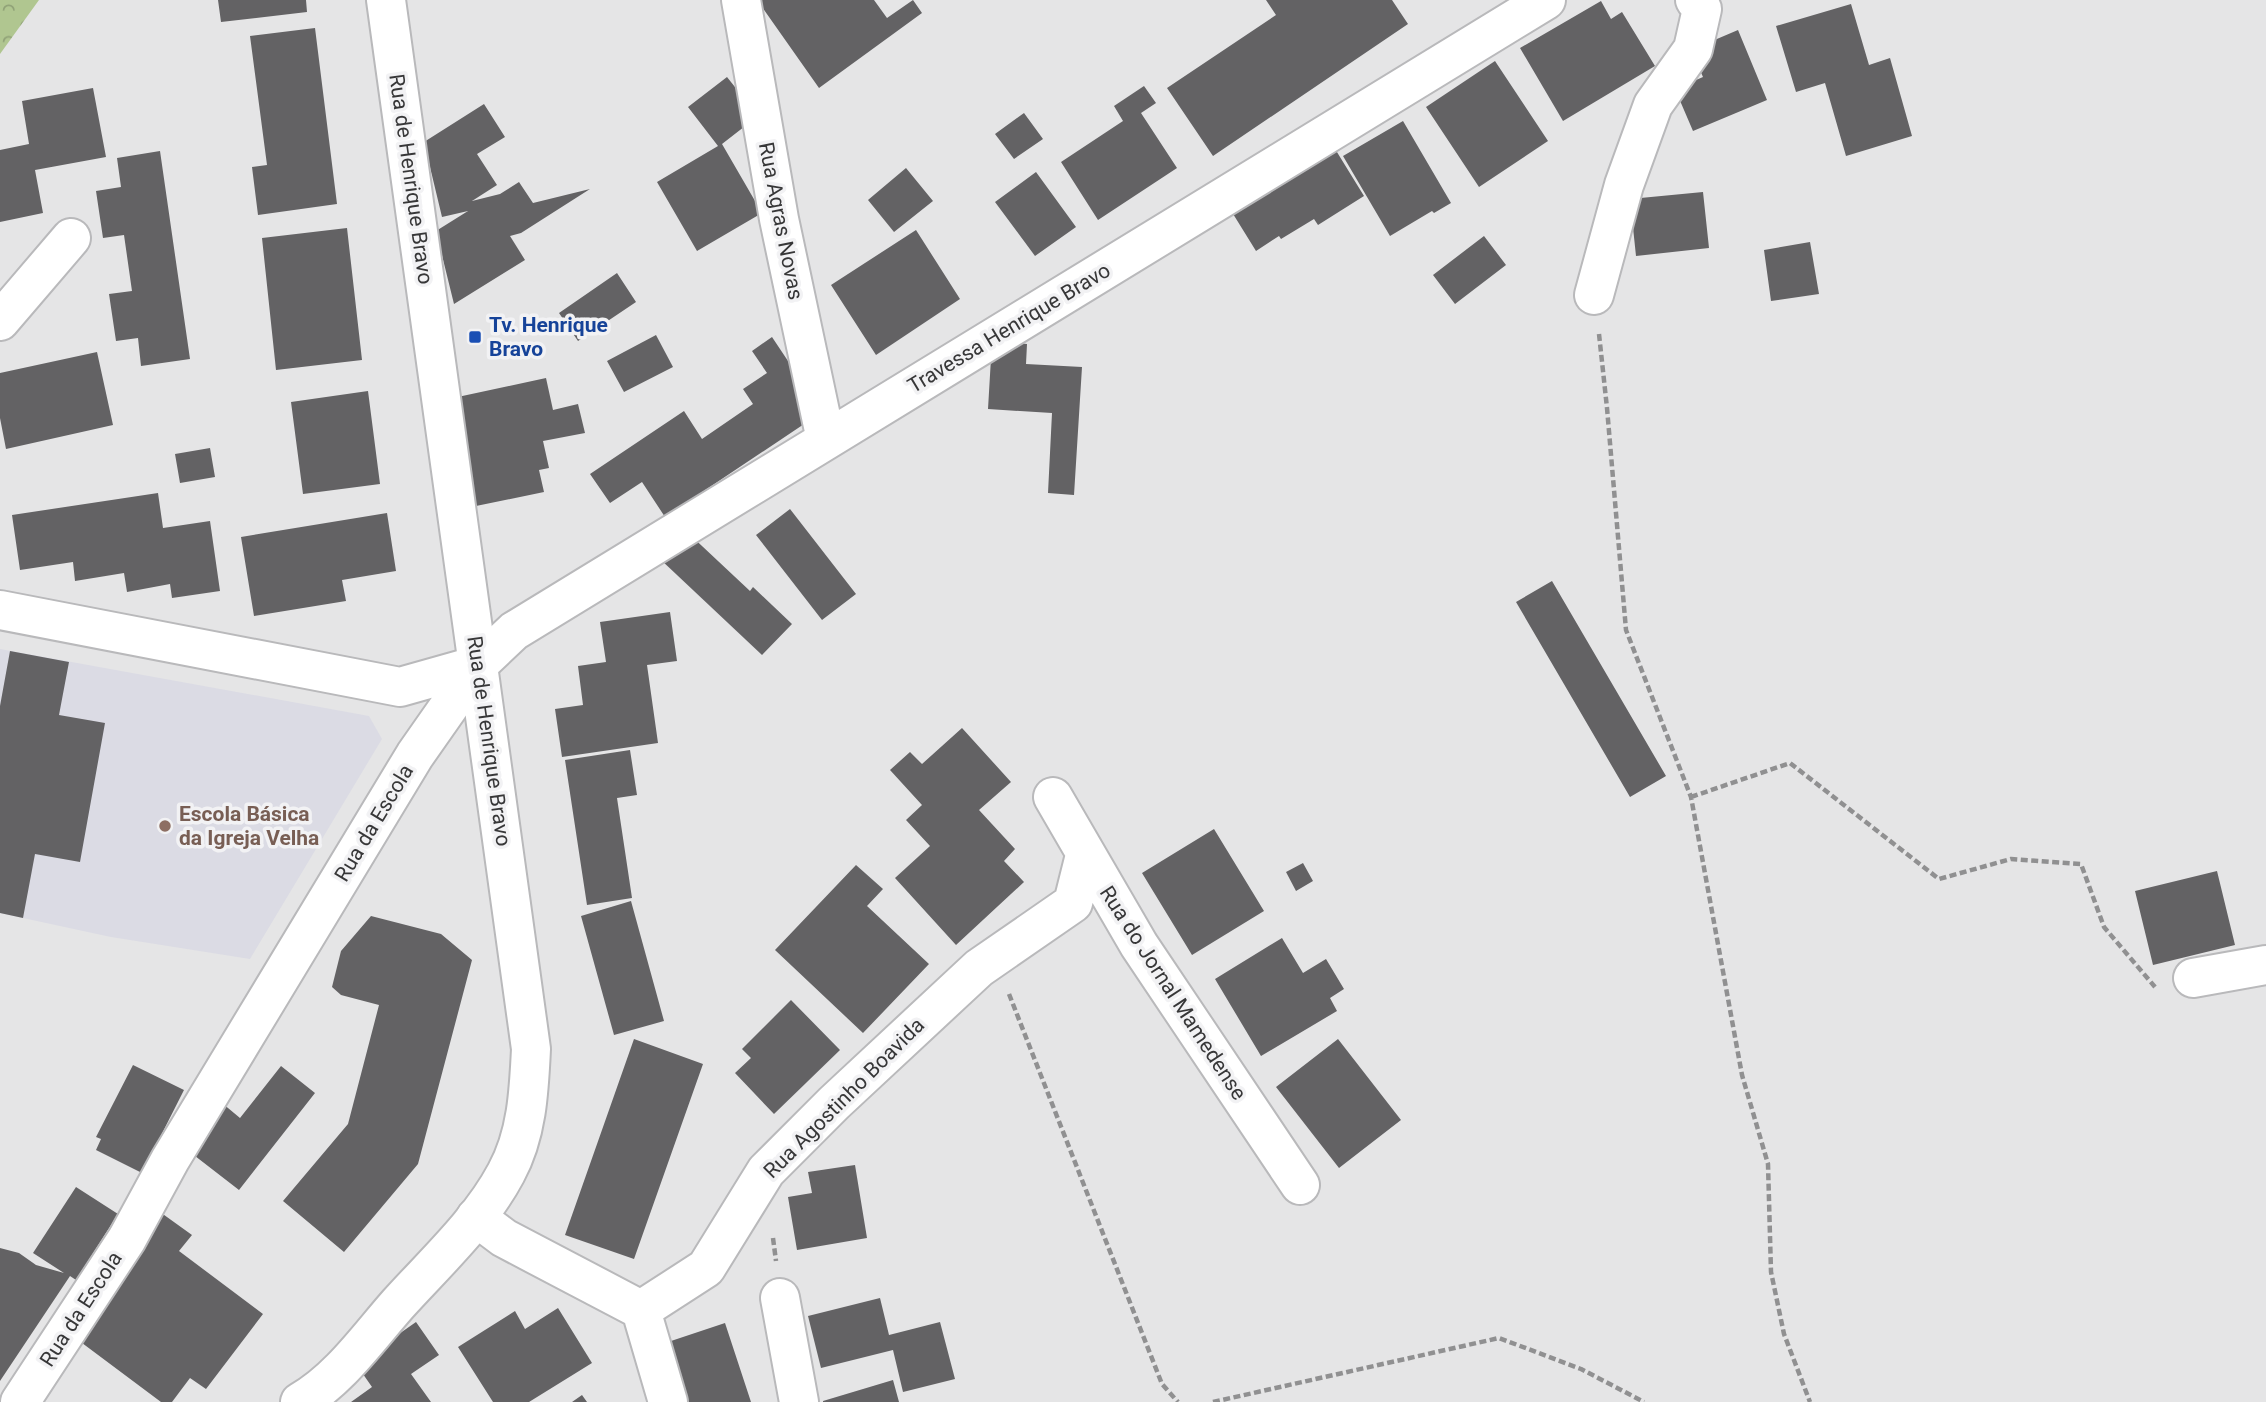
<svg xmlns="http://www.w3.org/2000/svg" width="2266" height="1402" font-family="Roboto,sans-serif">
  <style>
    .built { fill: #dbdbe4 }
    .park { fill: url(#park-crowns) }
    .building { fill: #636264 }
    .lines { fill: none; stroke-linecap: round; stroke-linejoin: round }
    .street-casing { stroke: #b9b9bb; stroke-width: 42 }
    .primary-casing { stroke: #b9b9bb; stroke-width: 42 }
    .path { stroke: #909091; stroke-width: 4.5; stroke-dasharray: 7 3.5; stroke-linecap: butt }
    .street { stroke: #fff; stroke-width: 38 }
    .primary { stroke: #fff; stroke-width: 38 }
    .transit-dot { fill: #1a4fb4; stroke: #f2f2f4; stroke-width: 2.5 }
    .education-dot { fill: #8d6e63; stroke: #f2f2f4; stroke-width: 2.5 }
    .labels { text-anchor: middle; stroke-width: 7; stroke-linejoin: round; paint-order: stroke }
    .street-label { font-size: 21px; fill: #373738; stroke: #f2f2f4 }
    .transit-label { font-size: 21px; font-weight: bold; fill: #164399; stroke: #f2f2f4; text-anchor: start }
    .education-label { font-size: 21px; font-weight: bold; fill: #785e54; stroke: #f2f2f4; text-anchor: start }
  </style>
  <defs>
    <pattern id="park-crowns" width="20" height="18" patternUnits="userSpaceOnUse" patternTransform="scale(1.75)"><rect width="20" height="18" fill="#b0c690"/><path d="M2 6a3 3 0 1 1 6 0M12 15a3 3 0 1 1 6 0" fill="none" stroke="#90a277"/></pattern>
  </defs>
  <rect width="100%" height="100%" fill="#e5e5e6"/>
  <path class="built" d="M0,649L369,716L382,739L250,959L111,937L0,913Z"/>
  <path class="park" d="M0,0H39L0,54Z"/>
  <path class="building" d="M218,0H306L307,12L221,22Z
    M757,0H874L887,18L913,0L922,13L819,88Z
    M1266,0H1392L1408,24L1213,156L1167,88L1276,15Z
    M1601,1L1611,19L1622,12L1655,66L1563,121L1520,48Z
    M1851,4L1869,65L1890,58L1912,136L1846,156L1825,83L1796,92L1776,26Z
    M315,28L337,204L258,215L252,167L267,165L250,36Z
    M1738,30L1767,100L1693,131L1675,89L1703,77L1691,50Z
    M1495,61L1548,141L1479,187L1426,107Z
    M727,77L758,116L722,144L762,213L697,251L657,182L718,146L688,107Z
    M1144,86L1156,103L1141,113L1177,168L1098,220L1061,162L1123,121L1114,106Z
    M93,88L106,157L35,170L43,213L0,222V150L29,144L22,101Z
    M484,104L505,137L477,154L497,185L472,201L500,194L519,182L533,203L590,189L521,233L510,236L525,260L454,304L436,231L468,211L442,217L424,142Z
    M1024,113L1043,139L1014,159L995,134Z
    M1403,121L1451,203L1434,213L1432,211L1390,236L1343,156Z
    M1332,144L1364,196L1318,225L1314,219L1281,239L1279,236L1256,251L1230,209Z
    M160,151L190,359L141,366L138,338L116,341L109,294L132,291L124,235L103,238L96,191L121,187L117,158Z
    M906,168L933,201L894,232L868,200Z
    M1036,172L1076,227L1035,256L995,202Z
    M1703,192L1709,248L1636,256L1630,199Z
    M347,228L362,360L276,370L262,238Z
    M916,230L960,299L876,355L831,285Z
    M1484,236L1506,265L1455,304L1433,275Z
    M1810,242L1819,294L1771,301L1764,250Z
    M617,273L636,302L578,341L559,313Z
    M656,335L673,367L624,392L607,361Z
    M772,337L822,412L665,517L642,482L610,503L590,474L684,411L702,439L753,404L743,389L767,373L752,351Z
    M992,341L1027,344L1026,364L1082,367L1074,495L1048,493L1052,413L988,409Z
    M97,352L113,425L6,449L0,418V373Z
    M546,378L553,410L578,404L585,433L543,441L549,468L539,470L544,492L476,506L453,398Z
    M368,391L380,484L303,494L291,402Z
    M210,448L215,477L180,483L175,454Z
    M158,493L163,528L210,521L220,591L172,598L170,584L127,592L124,573L75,581L73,562L20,570L12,515Z
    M790,509L856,594L822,620L756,535Z
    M387,513L396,571L342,580L346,601L254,616L241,537Z
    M686,531L750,591L753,587L792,624L762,655L660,559Z
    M1552,581L1666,776L1630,797L1516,602Z
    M670,612L677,661L647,665L658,743L562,757L555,709L583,705L578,666L606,662L600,622Z
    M10,651L69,662L59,715L105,723L80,862L35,854L23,918L0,913V706Z
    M962,728L1011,782L979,810L1015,849L1004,861L1024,882L956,945L895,878L930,846L906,820L922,805L890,770L910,752L922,764Z
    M630,750L637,795L617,798L632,898L587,905L565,760Z
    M1214,829L1264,911L1192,955L1142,873Z
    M1303,863L1313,881L1296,891L1286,872Z
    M856,865L883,889L867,906L929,964L863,1033L775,950Z
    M2217,871L2235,945L2153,965L2135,891Z
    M631,901L664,1021L614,1035L581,916Z
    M371,916L441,934L472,960L418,1164L344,1252L283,1201L348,1124L379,1005L341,995L332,987L341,951Z
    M1282,938L1303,973L1326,959L1344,989L1330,998L1337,1011L1261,1056L1215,979Z
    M791,1000L840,1050L774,1114L735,1073L751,1058L742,1049Z
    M634,1039L703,1064L634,1259L565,1235Z
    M1338,1039L1401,1120L1339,1168L1276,1087Z
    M133,1065L184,1090L142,1173L96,1150L101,1139L96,1137Z
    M281,1066L315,1093L239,1190L186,1149L222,1103L240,1118Z
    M855,1165L867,1238L797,1250L788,1197L812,1193L808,1172Z
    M76,1187L118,1214L76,1280L70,1276L0,1381V1248L19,1253L36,1265L64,1273L33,1253Z
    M160,1212L192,1235L179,1251L263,1314L206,1389L190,1378L172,1402H161L70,1334Z
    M880,1298L889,1335L940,1322L955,1379L903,1392L893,1350L821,1368L808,1316Z
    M558,1308L592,1363L529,1402H493L458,1347L515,1311L525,1329Z
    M416,1322L439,1355L411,1374L431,1402H351L372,1387L356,1364Z
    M725,1323L751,1402H686L665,1343Z
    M893,1380L899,1402H823V1401Z
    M582,1395L587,1402H572Z"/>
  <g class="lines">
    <defs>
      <path id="street" d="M741,0L779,219L826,440
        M1594,295L1624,185L1653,105L1693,49L1702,9L1695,0
        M0,321L71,238
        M0,610L400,687L478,665
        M1053,797L1139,945L1300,1185
        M2193,978L2266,965
        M476,1217L504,1238L641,1310
        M780,1298L799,1402
        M20,1402L127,1239L170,1160L415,755L478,665L514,631L1546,0
        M668,1402L641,1310L706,1268L766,1171L834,1103L979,968L1073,903L1085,855"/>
      <path id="primary" d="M300,1402C339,1380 368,1338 398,1304C435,1263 480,1222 506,1173C527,1135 529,1091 531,1049L386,0"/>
    </defs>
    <use href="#street" class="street-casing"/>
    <use href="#primary" class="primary-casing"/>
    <path class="path" d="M1599,334L1607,408L1626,630L1691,797L1742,1075L1768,1164L1771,1272L1784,1334L1810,1402
      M1691,797L1790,763L1939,879L2011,859L2081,864L2104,927L2155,987
      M1009,994L1162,1384L1178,1402
      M773,1238L776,1261
      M1213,1402L1499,1338L1581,1369L1644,1402"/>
    <use href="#street" class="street"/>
    <use href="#primary" class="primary"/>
  </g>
  <rect class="transit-dot" x="468" y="330" width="14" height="14" rx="3.5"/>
  <circle class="education-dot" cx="165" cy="826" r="7"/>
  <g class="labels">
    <g class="street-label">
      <text transform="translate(411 179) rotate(82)" y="7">Rua de Henrique Bravo</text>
      <text transform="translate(781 221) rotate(79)" y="7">Rua Agras Novas</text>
      <text transform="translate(1009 328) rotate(-31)" y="7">Travessa Henrique Bravo</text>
      <text transform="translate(489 741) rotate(82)" y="7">Rua de Henrique Bravo</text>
      <text transform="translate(374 823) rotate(-59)" y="7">Rua da Escola</text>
      <text transform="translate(1173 993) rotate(57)" y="7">Rua do Jornal Mamedense</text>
      <text transform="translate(844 1098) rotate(-45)" y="7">Rua Agostinho Boavida</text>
      <text transform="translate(81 1309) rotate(-57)" y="7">Rua da Escola</text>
    </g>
    <g class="transit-label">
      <text x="489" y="332">Tv. Henrique<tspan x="489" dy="24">Bravo</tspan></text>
    </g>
    <g class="education-label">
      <text x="179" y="821">Escola Básica<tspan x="179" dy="24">da Igreja Velha</tspan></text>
    </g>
  </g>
</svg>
